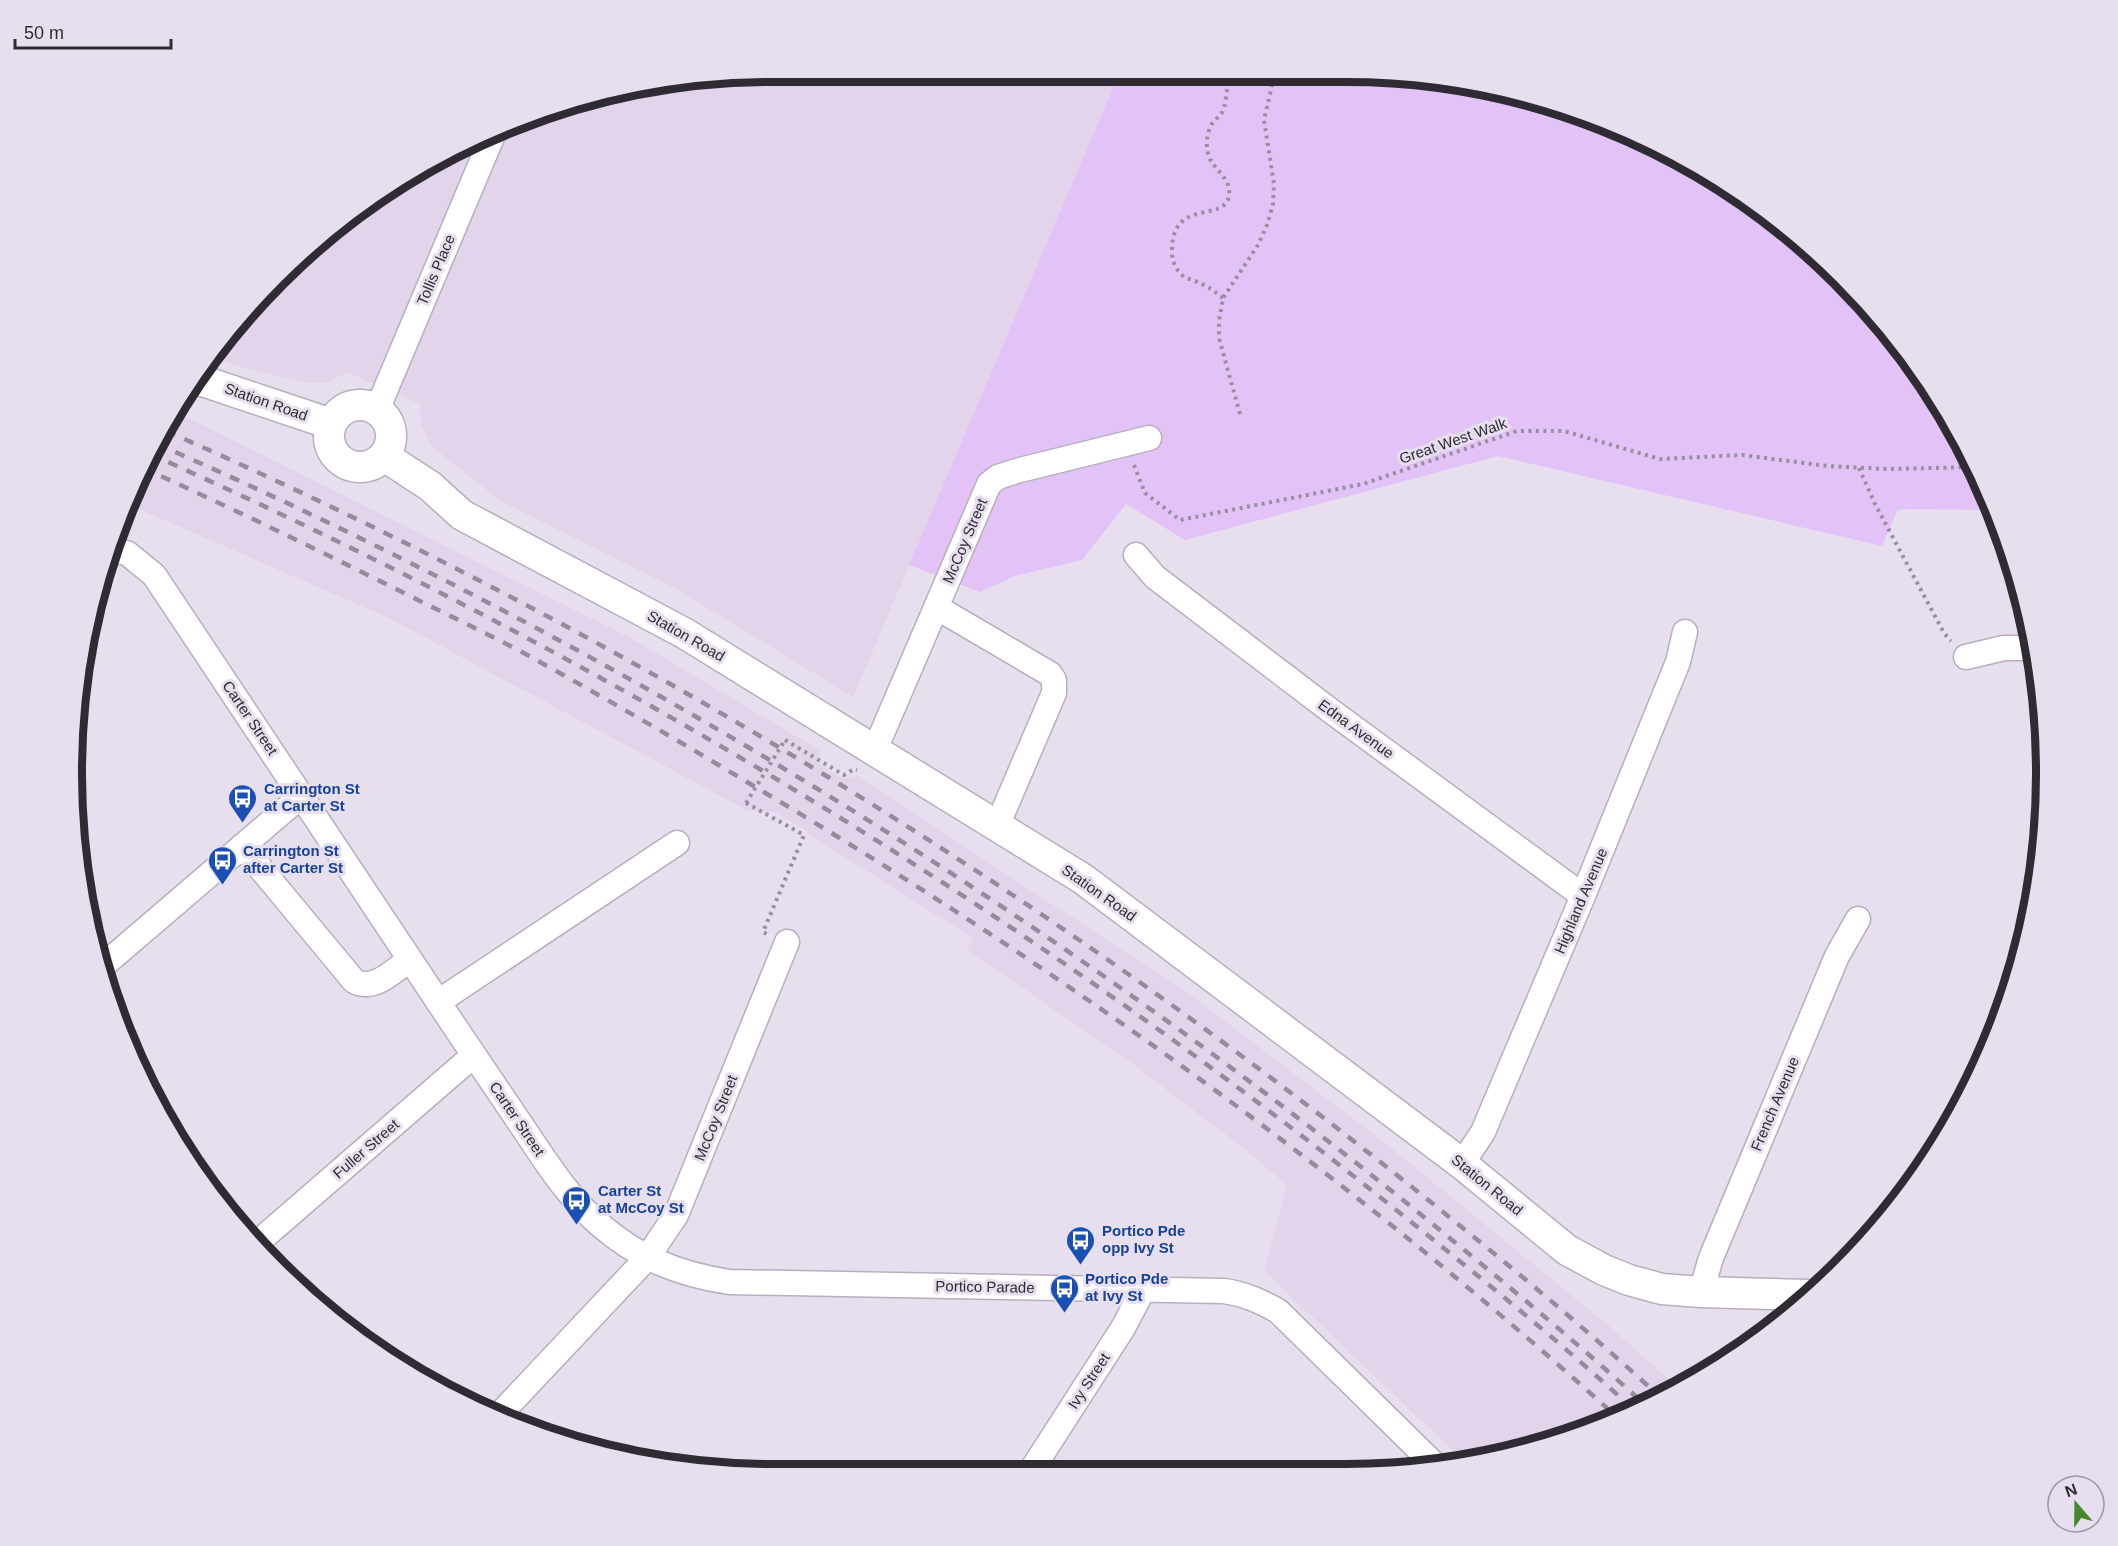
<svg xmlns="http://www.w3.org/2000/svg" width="2118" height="1546" font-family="Arial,sans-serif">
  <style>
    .built { fill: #e1d4eb }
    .green { fill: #e3c3f7 }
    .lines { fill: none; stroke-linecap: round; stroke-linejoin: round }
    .minor-casing { stroke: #b7aebd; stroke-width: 27 }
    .major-casing { stroke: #b7aebd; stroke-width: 33 }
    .path { stroke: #97909c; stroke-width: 4; stroke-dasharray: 3 4.5; stroke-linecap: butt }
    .minor { stroke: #fff; stroke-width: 24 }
    .major { stroke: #fff; stroke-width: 30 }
    .rail { stroke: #948d99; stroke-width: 4.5; stroke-dasharray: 10 10; stroke-linecap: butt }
    .path-bridge { stroke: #97909c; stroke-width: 4; stroke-dasharray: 3 4.5; stroke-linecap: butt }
    .labels { text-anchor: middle; stroke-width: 6; stroke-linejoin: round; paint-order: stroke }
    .street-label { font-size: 15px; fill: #2f2b32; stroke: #e7deee }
    .transit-label { font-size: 15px; font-weight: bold; fill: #164399; stroke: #e7deee; text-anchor: start }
    .rim { fill: none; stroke: #2f2b32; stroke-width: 8 }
  </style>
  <rect width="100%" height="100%" fill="#e7deee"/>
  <path class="built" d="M773,72H1120L853,697L675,588L501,501L431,446L421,424L420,404L347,372L329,382L307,383L234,365L215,357L246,311L384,190L504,125L591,96Z
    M178,413L629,637L821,751L815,762L843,779L857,776L1192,996L1385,1143L1609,1326L1675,1385L1614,1421L1464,1461L1264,1271L1287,1185L1245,1149L1122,1056L967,950L973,938L816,839L804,829L774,812L747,810L389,618L130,505L144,463Z"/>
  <path class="green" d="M1120,72H1345L1526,96L1614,126L1734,190L1807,246L1901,346L1974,463L1991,510L1901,509L1897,511L1882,546L1498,456L1185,540L1126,504L1082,560L1015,576L980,592L909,565Z"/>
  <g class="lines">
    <defs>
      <path id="minor" d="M377,410L495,130
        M114,551L127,553L154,575C254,726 354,877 455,1027C479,1062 502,1097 526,1132C548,1165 569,1198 599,1224C638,1258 678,1274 729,1282L1224,1291C1245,1294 1260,1301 1278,1311L1438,1468
        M1136,555L1155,577L1331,711L1583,896
        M936,607L1050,674L1054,680V693L997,826
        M1966,657L2004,648H2031
        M874,752L989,484L998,477L1020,470L1149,438
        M242,846L354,981C374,992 393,971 409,960
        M105,964L301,796
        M438,1002L677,843
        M1462,1164L1483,1132L1583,896L1678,662L1685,632
        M257,1243L474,1055
        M1701,1292L1711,1258L1837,956L1858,919
        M501,1413L647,1258L676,1215L787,942
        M1031,1471L1123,1328L1143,1290"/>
      <path id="major" d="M200,380L331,424
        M329 436a31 31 0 1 1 62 0a31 31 0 1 1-62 0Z
        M384,456L430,486L462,515L684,633L1083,879L1462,1164L1567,1250L1604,1270L1629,1280L1662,1289L1701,1292L1808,1295"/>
    </defs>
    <use href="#minor" class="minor-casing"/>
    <use href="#major" class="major-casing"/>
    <path class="path" d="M1223,298C1214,291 1206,285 1195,281C1191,279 1187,279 1183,276C1176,270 1172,261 1172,252C1171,196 1226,224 1229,195C1231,179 1216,171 1210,159C1205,148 1206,135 1212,124C1215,119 1221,116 1223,110C1229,93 1223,90 1236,72
      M1240,414L1219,338V321L1223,298L1258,245L1267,225L1273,204L1274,184L1264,120L1274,77L1257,72
      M1134,465L1145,493L1180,520L1363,484L1517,431H1564L1660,459L1742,455L1828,466L1886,469L1975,467
      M1859,468L1875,504L1944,633L1951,641
      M785,740L844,775L854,769L857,770
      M746,803L804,835L763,932L767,934"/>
    <use href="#minor" class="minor"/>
    <use href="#major" class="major"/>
    <path class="rail" d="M166,431C606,624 1021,876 1398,1176C1486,1246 1574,1318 1658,1395
      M157,444C609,642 1035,903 1419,1213C1495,1275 1571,1337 1643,1403
      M150,454C595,652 1015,904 1395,1209C1476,1274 1557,1339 1633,1409
      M143,468C234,509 324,553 414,598C456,619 499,639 540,662C610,701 679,741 747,782C1056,965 1352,1177 1618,1418"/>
    <path class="path-bridge" d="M746,803L785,740"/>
  </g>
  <defs>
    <symbol id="bus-pin" viewBox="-11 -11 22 30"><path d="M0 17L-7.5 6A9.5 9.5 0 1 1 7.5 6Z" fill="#1a4fb4" stroke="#e7deee"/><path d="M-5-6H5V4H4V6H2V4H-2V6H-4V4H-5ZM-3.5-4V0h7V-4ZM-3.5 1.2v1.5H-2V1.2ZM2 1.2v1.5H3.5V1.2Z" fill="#fff"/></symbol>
  </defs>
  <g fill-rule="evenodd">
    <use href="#bus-pin" x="226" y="782" width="33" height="45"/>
    <use href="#bus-pin" x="206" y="844" width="33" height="45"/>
    <use href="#bus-pin" x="560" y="1184" width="33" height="45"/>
    <use href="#bus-pin" x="1064" y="1224" width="33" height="45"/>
    <use href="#bus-pin" x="1048" y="1272" width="33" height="45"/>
  </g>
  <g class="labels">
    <g class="street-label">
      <text transform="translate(436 270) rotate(-67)" y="5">Tollis Place</text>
      <text transform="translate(266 402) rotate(19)" y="5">Station Road</text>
      <text transform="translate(1453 441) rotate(-19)" y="5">Great West Walk</text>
      <text transform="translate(965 541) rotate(-67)" y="5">McCoy Street</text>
      <text transform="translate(686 636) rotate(30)" y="5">Station Road</text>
      <text transform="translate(250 718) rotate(56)" y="5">Carter Street</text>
      <text transform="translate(1356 729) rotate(36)" y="5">Edna Avenue</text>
      <text transform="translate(1099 893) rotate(35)" y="5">Station Road</text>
      <text transform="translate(1581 901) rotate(-67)" y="5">Highland Avenue</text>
      <text transform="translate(1775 1104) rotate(-67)" y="5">French Avenue</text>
      <text transform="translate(716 1118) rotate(-68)" y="5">McCoy Street</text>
      <text transform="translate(517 1119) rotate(56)" y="5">Carter Street</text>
      <text transform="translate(366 1149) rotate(-41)" y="5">Fuller Street</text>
      <text transform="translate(1487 1185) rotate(39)" y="5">Station Road</text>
      <text transform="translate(985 1287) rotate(1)" y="5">Portico Parade</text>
      <text transform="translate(1089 1381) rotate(-57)" y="5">Ivy Street</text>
    </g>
    <g class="transit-label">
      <text x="264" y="794">Carrington St<tspan x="264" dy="17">at Carter St</tspan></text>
      <text x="243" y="856">Carrington St<tspan x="243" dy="17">after Carter St</tspan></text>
      <text x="598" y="1196">Carter St<tspan x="598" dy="17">at McCoy St</tspan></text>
      <text x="1102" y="1236">Portico Pde<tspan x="1102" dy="17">opp Ivy St</tspan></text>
      <text x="1085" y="1284">Portico Pde<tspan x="1085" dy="17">at Ivy St</tspan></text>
    </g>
  </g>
  <path d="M0 0H2118V1546H0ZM772 82H1346A690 690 0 0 1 2036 772V774A690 690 0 0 1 1346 1464H772A690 690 0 0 1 82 774V772A690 690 0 0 1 772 82Z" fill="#e7deee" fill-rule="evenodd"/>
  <path class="rim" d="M772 82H1346A690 690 0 0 1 2036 772V774A690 690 0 0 1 1346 1464H772A690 690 0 0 1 82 774V772A690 690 0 0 1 772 82Z"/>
  <g transform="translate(2076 1504) rotate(340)"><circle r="28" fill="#e7deee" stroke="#9d96a3" stroke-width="1.5"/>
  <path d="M0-4.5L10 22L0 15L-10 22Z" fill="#46892d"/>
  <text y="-9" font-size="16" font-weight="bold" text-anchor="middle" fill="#2f2b32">N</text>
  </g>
  <path d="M15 39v9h156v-9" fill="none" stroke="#2f2b32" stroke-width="3"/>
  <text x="24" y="39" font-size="18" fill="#2f2b32" stroke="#e7deee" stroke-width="4.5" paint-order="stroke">50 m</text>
</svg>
